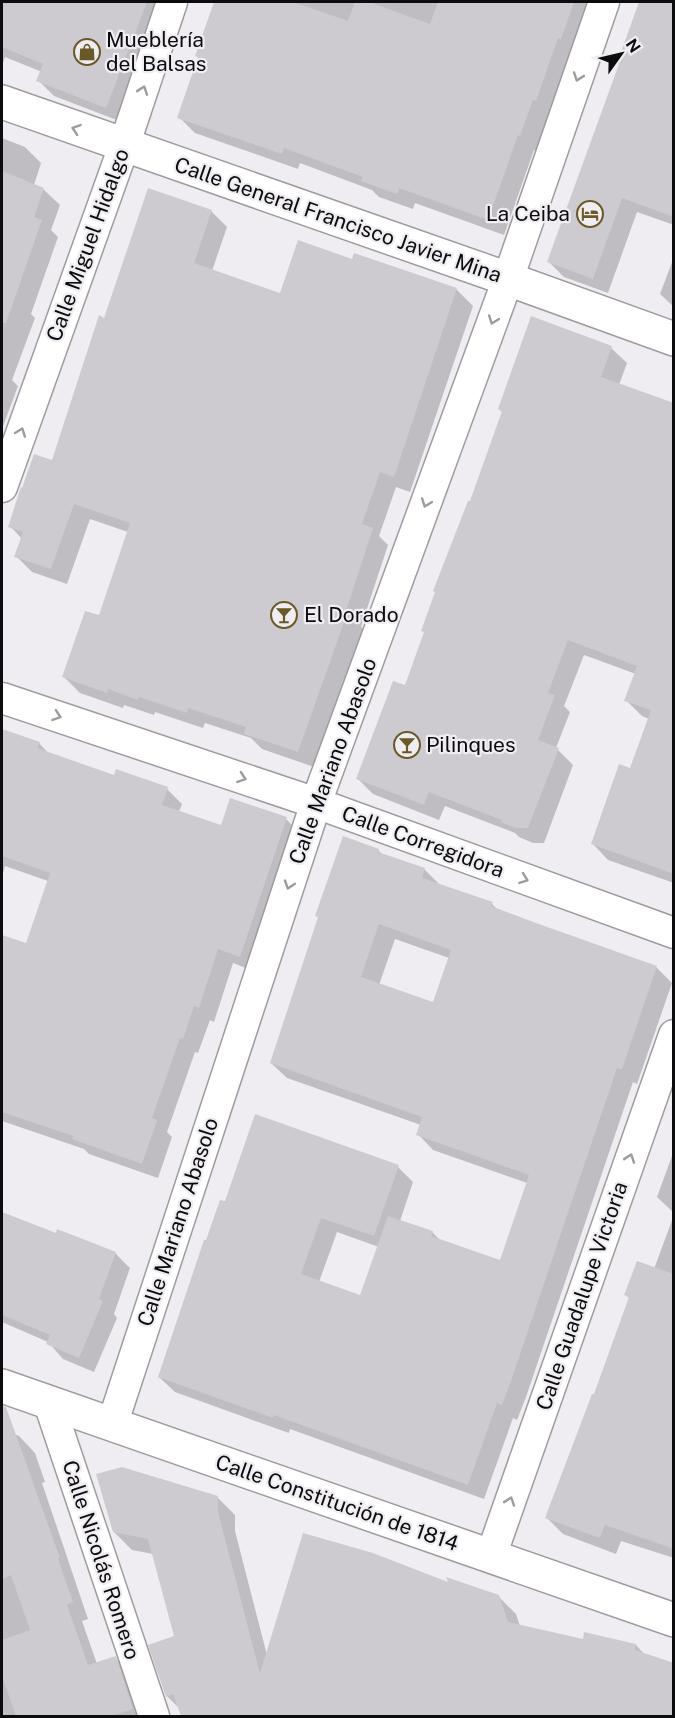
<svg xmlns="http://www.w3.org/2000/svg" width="675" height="1718" font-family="'Public Sans',sans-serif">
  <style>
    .shadow { fill: #0003; fill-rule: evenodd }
    .building { fill: #cdcbd0; fill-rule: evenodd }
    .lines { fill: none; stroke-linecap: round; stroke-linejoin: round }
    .minor-casing { stroke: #9e9ca1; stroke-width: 33 }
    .tertiary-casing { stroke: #9e9ca1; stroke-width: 36 }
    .minor { stroke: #fff; stroke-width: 30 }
    .tertiary { stroke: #fff; stroke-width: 33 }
    .oneway { stroke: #9e9d9e }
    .labels { text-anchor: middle; stroke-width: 4.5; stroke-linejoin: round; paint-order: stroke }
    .poi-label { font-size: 21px; fill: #0c0b0d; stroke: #efedf2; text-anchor: start }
    .street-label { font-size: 21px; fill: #0c0b0d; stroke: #efedf2 }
  </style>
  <rect width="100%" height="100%" fill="#efedf2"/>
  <path class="shadow" d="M2,2H161L122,122L54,96L38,80L42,72L5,57L3,63L2,62Z
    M216,2H595L552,116L549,115L536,151L534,150L504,235L415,203L413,209L379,197L372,190L300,163L298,169L195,133L179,117Z
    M640,2H674V225L637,212L608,293L564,277L549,262L620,65L618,63Z
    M2,138L25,147L41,163L34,185L43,189L60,205L51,230L58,237L31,314L35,318L12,380L18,386L2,429Z
    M211,211L227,227L212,271L281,295L353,261L355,255L457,290L473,306L410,492L396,487L379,536L388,545L361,627L363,629L314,767L262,749L251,738L205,723L203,728L155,712L154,715L124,705L123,708L80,693L64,677L100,617L128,532L90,519L67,584L32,572L16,556L22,539L10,526L53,462L105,320Z
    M674,257V307L660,294Z
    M611,348L627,363L619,385L674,405V883L608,860L593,844L631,770L649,719L642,716L626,700L636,674L584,655L564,706L570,712L556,748L573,765L544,843H533L519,837L515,833L445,806L439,820L373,794L357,778L406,687L503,413L499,409Z
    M2,730L39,743L49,754L115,777L167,789L182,804L179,812L222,827L286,819L301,834L256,972L233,963L214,1022L210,1020L198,1053L195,1052L167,1132L172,1137L158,1178L89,1154L84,1149L2,1121V936L27,945L48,881L5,866L2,877Z
    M378,850L383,855L425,870L441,886L492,904L498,910L657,968L672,983L637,1084L633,1082L526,1397L517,1420L513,1418L484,1499L290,1429L289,1433L175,1392L159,1377L207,1242L226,1203L398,1167L413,1182L400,1221L432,1232L441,1241L500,1262L527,1183L433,1150L418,1134L421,1125L287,1078L271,1063ZM395,939L449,958L433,1004L379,985ZM337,1232L379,1247L361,1297L319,1282Z
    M672,1156L674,1157V1213L657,1197Z
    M2,1214L57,1235L115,1253L130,1268L114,1314L117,1318L94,1372L63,1359L48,1342L2,1322Z
    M674,1215V1558L621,1541L616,1554L563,1534L547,1518L595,1396L630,1299L626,1295L654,1269Z
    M2,1429L19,1436L35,1453L45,1482L42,1483L88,1619L82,1621L97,1664L115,1658L131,1674L146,1716H2Z
    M217,1497L235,1515V1531L267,1655L450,1585L498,1596L516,1614L520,1626L584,1641L636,1645L645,1655L674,1665V1716H183L180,1709L167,1696L175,1637L153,1554L132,1550L114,1532Z"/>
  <path class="building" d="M2,2H147L106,108L36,81L43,64L2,47Z
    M214,2H293L348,21L355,2H369L430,24L438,2H574L561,39L558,38L536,101L533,100L520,136L518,135L488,220L399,188L397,194L361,181L363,177L284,148L282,154L177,118L198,57L195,56Z
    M639,2H674V217L622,198L593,279L547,262L619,64L617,63Z
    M2,171L44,188L34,217L42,220L6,323H2Z
    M148,188L212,210L194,263L280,293L298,240L352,259L354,253L457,288L394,477L380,472L362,524L373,528L346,611H348L298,752L244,734L246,727L188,708L187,713L139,697L138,700L108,689L107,693L62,677L85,611L99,615L130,523L74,504L51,569L14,557L23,532L8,527L21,487L22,488L34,454L52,460L99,315L104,318Z
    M531,316L612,346L601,377L674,403V874L591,844L619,764L630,768L651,710L624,701L637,666L568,640L548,693L555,695L538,740L559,748L528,828H516L501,822L502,820L429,792L424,805L356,779L393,681L405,685L424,632L421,631L435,592L433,591L468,501H470L502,411L498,409Z
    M2,729L40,742L37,748L114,775L116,769L168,787L162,805L221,825L230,798L287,817L240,957L218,949L199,1008L194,1006L183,1039L180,1038L152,1118L157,1120L142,1164L72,1139L73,1136L2,1112V935L26,943L50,873L2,856Z
    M343,836L379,849L378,852L425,868L422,878L493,902L491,906L536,923L657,966L622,1069L617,1068L511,1381L502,1405L497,1403L468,1485L274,1415L273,1418L158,1377L204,1240H206L220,1200L225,1201L255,1114L399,1165L374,1236L321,1218L301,1274L360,1295L388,1216L433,1231L431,1236L500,1260L529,1175L416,1135L422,1117L270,1063L318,917L315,916ZM379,924L451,950L433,1002L361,977Z
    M2,1212L56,1233L57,1229L116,1252L99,1299L103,1301L79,1358L46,1344L50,1335L2,1315Z
    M637,1261L674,1274V1549L605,1525L600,1538L545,1518L592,1394H594L629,1297L624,1295Z
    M2,1406L6,1407L60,1558L58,1559L73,1602L67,1605L88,1665L116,1656L133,1709L111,1716H16L2,1676V1640L30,1630L11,1575L2,1579Z
    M122,1467L218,1496V1512L260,1673L303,1533L373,1553L448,1582L446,1577L499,1595L508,1622L583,1639L584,1632L636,1644L635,1650L674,1663V1716H181L173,1694L166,1697L148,1645L174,1636L148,1539L113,1532L96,1474Z"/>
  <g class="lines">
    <defs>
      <path id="minor" d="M2,487L124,146L172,2
        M2,698L316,803L674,933
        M49,1403L154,1716
        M112,1425L316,803L508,279L604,2
        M491,1556L674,1035"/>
      <path id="tertiary" d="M2,102L508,279L674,339
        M2,1386L674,1620"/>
    </defs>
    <use href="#minor" class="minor-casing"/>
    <use href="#tertiary" class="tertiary-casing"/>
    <use href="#minor" class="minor"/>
    <use href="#tertiary" class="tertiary"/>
  </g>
  <defs><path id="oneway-chevron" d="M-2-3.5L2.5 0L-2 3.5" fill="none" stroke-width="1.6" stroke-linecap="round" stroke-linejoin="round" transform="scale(1.5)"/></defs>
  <g class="oneway">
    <use href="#oneway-chevron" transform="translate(578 77) rotate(109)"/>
    <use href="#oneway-chevron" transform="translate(143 90) rotate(-71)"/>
    <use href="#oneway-chevron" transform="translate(76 129) rotate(-161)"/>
    <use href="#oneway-chevron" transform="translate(493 320) rotate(110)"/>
    <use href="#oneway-chevron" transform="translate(21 432) rotate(-70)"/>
    <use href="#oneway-chevron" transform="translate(426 503) rotate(110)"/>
    <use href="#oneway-chevron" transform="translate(57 716) rotate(19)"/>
    <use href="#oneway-chevron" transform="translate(242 778) rotate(19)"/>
    <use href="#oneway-chevron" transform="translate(524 879) rotate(20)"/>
    <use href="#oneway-chevron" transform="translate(289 885) rotate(108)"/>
    <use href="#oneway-chevron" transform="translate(630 1158) rotate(-71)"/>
    <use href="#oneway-chevron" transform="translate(510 1501) rotate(-71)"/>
  </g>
  <defs>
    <symbol id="shop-ring" viewBox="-11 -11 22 22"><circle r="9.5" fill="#efedf2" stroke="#685926" stroke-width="1.5"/><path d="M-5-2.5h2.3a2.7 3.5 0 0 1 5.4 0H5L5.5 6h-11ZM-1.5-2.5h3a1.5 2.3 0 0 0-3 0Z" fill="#685926"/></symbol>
    <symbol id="hotel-ring" viewBox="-11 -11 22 22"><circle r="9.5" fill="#efedf2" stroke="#685926" stroke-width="1.5"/><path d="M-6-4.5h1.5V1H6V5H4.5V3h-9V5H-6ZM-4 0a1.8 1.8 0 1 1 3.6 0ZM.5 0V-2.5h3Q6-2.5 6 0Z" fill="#685926"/></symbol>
    <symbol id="bar-ring" viewBox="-11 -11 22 22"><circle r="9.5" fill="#efedf2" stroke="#685926" stroke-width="1.5"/><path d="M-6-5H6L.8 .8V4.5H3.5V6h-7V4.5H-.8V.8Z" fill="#685926"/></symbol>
  </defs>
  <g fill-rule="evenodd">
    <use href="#shop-ring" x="72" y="37" width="30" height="30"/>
    <use href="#hotel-ring" x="575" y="199" width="30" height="30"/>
    <use href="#bar-ring" x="269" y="600" width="30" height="30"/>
    <use href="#bar-ring" x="392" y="730" width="30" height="30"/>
  </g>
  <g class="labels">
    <g class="poi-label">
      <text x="106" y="47">Mueblería<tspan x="106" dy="24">del Balsas</tspan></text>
      <text x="570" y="221" text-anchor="end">La Ceiba</text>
      <text x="304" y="622">El Dorado</text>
      <text x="426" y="752">Pilinques</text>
    </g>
    <g class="street-label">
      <text transform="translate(338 220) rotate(19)" y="7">Calle General Francisco Javier Mina</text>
      <text transform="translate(88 245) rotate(-70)" y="7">Calle Miguel Hidalgo</text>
      <text transform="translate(333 761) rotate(-70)" y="7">Calle Mariano Abasolo</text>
      <text transform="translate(423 842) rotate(20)" y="7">Calle Corregidora</text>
      <text transform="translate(178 1222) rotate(-72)" y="7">Calle Mariano Abasolo</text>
      <text transform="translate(582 1296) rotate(-71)" y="7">Calle Guadalupe Victoria</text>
      <text transform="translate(337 1503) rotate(19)" y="7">Calle Constitución de 1814</text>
      <text transform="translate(101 1560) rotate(72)" y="7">Calle Nicolás Romero</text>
    </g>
  </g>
  <rect width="675" height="1718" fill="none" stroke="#0c0b0d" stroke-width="6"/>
  <g transform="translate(621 54) rotate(56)" stroke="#efedf2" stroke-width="4.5" paint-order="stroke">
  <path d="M0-4.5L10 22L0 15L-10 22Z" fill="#0c0b0d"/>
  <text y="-9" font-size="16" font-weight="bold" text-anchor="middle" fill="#0c0b0d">N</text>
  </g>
</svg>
